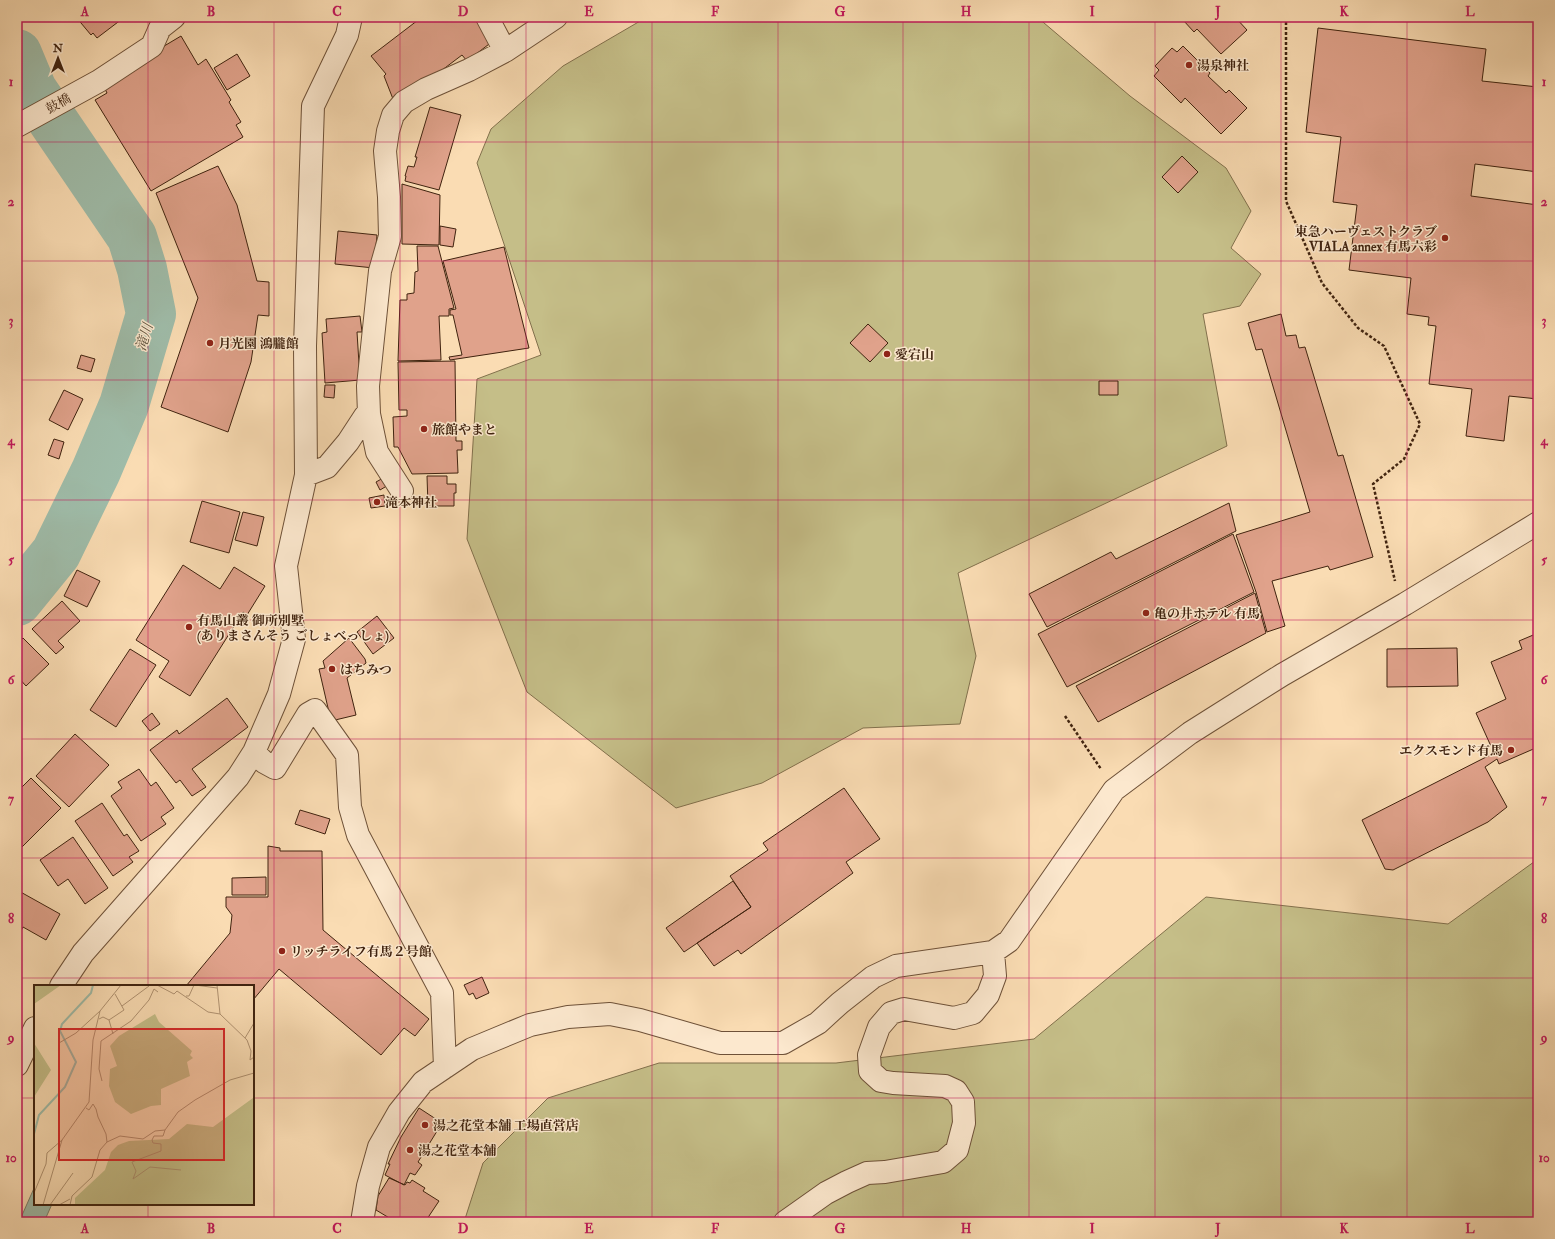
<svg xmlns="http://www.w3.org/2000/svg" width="1555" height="1239" font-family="'IM FELL Double Pica','Noto Serif JP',serif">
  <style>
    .green { fill: #c5be88; stroke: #82704c }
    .water { fill: #9fbca9; stroke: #797f6b }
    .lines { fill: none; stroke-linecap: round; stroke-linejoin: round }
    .river { stroke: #9fbca9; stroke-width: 50 }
    .building { fill: #e0a28b; stroke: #40230f }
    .minor-casing { stroke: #6e5138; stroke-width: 24 }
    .path { stroke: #40230f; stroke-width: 2.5; stroke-dasharray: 3 2; stroke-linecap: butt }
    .minor { stroke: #fce8ce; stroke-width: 22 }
    .grid { fill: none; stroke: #c2185b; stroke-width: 1; stroke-opacity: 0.55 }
    .poi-dot { fill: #8f2418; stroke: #fce8ce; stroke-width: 1.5 }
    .labels { text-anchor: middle; stroke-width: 3; stroke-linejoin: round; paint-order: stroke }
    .poi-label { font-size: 13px; font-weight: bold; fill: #40230f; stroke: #fce8ce; text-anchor: start }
    .street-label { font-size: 13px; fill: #40230f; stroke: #fce8ce }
    .water-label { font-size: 14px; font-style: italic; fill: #5c513d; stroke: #fce8ce }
    .inset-river { fill: none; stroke: #9fbca9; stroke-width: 2 }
    .inset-road { fill: none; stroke: #b09271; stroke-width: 1 }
    .view { fill: #d62828; fill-opacity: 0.15; stroke: #d62828; stroke-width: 2 }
    .inset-edge { fill: none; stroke: #40230f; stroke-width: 2 }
    .neatline { fill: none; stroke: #c2185b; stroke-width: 1.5 }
    .grid-label { font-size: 13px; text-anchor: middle; font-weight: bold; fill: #c2185b }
  </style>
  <rect width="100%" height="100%" fill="#fadcb3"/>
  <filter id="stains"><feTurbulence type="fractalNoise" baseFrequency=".005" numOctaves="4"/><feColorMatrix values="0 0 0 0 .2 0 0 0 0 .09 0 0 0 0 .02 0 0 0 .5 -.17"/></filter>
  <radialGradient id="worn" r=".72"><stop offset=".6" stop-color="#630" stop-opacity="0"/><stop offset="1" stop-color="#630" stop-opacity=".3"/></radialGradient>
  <path class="green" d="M647,17H1037L1130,96L1226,168L1251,211L1231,248L1261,274L1240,306L1203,314L1227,446L958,573L976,656L960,724L863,728L762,783L676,808L527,692L467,539L477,379L541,355L477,163L491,129L563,66Z
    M1538,859V1222H464L483,1163L548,1098L659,1063H836L1034,1039L1206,897L1448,924Z"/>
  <path class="water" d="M35,1186V1204H52L44,1222H19Z"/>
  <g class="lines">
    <path class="river" d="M17,54L32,90L132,237L142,269L151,314L124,405L96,471L56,553L17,601"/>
  </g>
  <path class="building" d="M76,17H121L122,19L97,38L93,33L91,35Z
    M422,17H485L493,41L467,61L462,55L425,83L422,79L393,99L384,76L386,74L371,56Z
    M1186,17H1235L1247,30L1221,54L1197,29L1194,32L1183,20Z
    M1318,28L1486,49L1482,81L1538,87V172L1475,164L1471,196L1538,205V399L1509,396L1504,441L1466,436L1472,389L1429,384L1436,326L1428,325L1429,317L1407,314L1411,278L1349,270L1357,205L1333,202L1341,137L1306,132Z
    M181,36L198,65L206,59L231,100L229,102L241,122L236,125L243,137L151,191L95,100L107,93L102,83Z
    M1183,46L1210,73L1208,76L1226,93L1229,90L1247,108L1221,134L1185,98L1181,103L1154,76L1159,70L1155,66L1172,48L1177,52Z
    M237,54L250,76L227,90L214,68Z
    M430,107L461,115L439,190L405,181L406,176H405L408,166L414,167L417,157H415Z
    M1182,156L1198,172L1178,193L1162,177Z
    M218,166L237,205L257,281L269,282V316L258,315L251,362L228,432L161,407L198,298L156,193Z
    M402,184L440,195L439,245L402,244Z
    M440,226L456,229L453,247L440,245Z
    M338,231L377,235L374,268L335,264Z
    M417,246H438L454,308L449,309V316H439L441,360L398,361L400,300H407V294L414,293L415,272L418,271Z
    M504,247L529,348L450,360L449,357L462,355L453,315H450V310L456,309L443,261Z
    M1281,314L1286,336L1296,335L1299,348L1305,347L1338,456L1343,455L1373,557L1330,570L1328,566L1272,581L1285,626L1267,632L1256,592L1236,535L1310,512L1262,349L1256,350L1248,323Z
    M360,316L362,332H357L360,380L325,383L322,333L327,332L326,319Z
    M868,324L888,343L870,362L850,343Z
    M81,355L95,359L91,372L77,368Z
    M455,361L456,441H462V450H457L458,473L412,474L398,447H394L393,417L407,416V410H399L398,362Z
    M1099,381H1118V395H1099Z
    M325,385H335L334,398L324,397Z
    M64,390L83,399L68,430L49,420Z
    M54,439L64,442L59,459L48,455Z
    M427,476H447V484H456V493H454V506H428Z
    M385,477L390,484L380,490L376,482Z
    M384,495L385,506L371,508L369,498Z
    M202,501L240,512L229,553L190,542Z
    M1229,503L1236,531L1047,627L1029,594L1111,552L1116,559Z
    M243,512L264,517L257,546L235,540Z
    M1233,534L1254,592L1067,687L1038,634Z
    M183,565L220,589L234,567L265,586L247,615L243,612L190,696L159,677L169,661L136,640Z
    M77,570L100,581L87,607L64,596Z
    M1255,593L1266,633L1098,722L1076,686Z
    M62,601L80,621L58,641L64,647L56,654L32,629Z
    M377,616L394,638L373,654L357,632Z
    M1538,633V747L1499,764L1497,759L1485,767L1507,807L1488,822L1393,870L1385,869L1362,820L1494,753L1476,713L1506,699L1491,662L1522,649L1519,641Z
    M23,638L49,664L26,686L17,676V644Z
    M349,638L365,659L366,663L347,678L356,715L331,721L319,669L325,668L323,661Z
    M1457,648L1458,686L1387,687V649Z
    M130,649L156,665L116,727L90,710Z
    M227,698L248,727L192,769L206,787L192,796L180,780L176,783L150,750L177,730L179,734Z
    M152,713L160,724L150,731L142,721Z
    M75,734L109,765L69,807L36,776Z
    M139,769L151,786L156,782L174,808L161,817L166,824L141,841L111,796L122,788L118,782Z
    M31,778L61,808L22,847L17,842V792Z
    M844,788L880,839L846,862L853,873L741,954L738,950L714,966L697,943L751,907L730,876L768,850L763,843Z
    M102,803L124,836L127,834L139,851L129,857L133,862L113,876L75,821Z
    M300,810L330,819L325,834L295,824Z
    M73,837L108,888L85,904L68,879L58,886L40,860Z
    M268,846L280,848V851H322L323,930L429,1019L415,1036L404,1028L381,1055L279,969L253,1000V986H186L230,933L232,915L226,907V897H268Z
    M266,877V895H232V878Z
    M733,881L751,907L684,952L666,928Z
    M17,890L60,914L46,940L23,927L17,938Z
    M482,977L489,993L476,999L473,993L469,995L464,985Z
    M419,1108L442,1123L418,1162L422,1165L415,1175L410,1173L404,1185L385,1175L390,1164H388L401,1137Z
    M389,1178L405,1185L407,1182L410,1183L412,1180L425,1188L423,1191L439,1201L425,1222H396L376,1210L378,1196Z"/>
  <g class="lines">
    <defs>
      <path id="minor" d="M487,17L505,51
        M17,126L99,81L152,46L160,28L174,17
        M306,475L327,467L348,442L365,416L369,414
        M402,491L377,452L369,414L368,386L380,271L390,236L389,197L385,151L388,131L393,115L404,102L426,89L469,70L505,51L556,17
        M254,752L264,762L275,768L308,714L315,710L347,755L350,807L358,835L442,993L445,1067
        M61,986L83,953L238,777L254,752L279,694L294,639L286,566L306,475L305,346L313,106L347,35L351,17
        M17,1065L35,1028
        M362,1222L368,1186L379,1147L399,1112L423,1082L472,1049L530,1025L568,1017L610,1014L640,1020L720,1043H783L818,1023L840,1003L873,977L896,966L993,952L1009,941L1114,790L1190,733L1282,675L1405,604L1538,523
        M785,1222L826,1193L847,1182L867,1173L885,1172L943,1162L957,1150L964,1123L963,1102L956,1091L945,1086L893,1083L881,1081L870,1071L869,1055L879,1027L891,1013L904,1009L954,1018L973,1013L988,995L995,976L993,952"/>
    </defs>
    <use href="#minor" class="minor-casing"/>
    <path class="path" d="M1286,17V201L1322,283L1358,328L1384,346L1420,424L1404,459L1373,484L1395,581
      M1065,716L1101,769"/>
    <use href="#minor" class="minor"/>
  </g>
  <path class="grid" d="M148,17V986M274,17V1222M400,17V1222M526,17V1222M652,17V1222M778,17V1222M903,17V1222M1029,17V1222M1155,17V1222M1281,17V1222M1407,17V1222M17,142H1538M17,261H1538M17,380H1538M17,500H1538M17,620H1538M17,739H1538M17,858H1538M17,978H1538M17,1098H35M253,1098H1538M148,1204V1222"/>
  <g class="poi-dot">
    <circle cx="1189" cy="65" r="4"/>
    <circle cx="1445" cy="238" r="4"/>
    <circle cx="210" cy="343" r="4"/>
    <circle cx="887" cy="354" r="4"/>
    <circle cx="424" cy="429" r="4"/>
    <circle cx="377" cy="502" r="4"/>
    <circle cx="1146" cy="613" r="4"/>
    <circle cx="189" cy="627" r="4"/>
    <circle cx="332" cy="669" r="4"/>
    <circle cx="1511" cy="750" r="4"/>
    <circle cx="282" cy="951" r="4"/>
    <circle cx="425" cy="1125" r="4"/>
    <circle cx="410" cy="1150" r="4"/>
  </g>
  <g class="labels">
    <g class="poi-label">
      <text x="1197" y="70">湯泉神社</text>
      <text x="1437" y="236" text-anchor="end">東急ハーヴェストクラブ<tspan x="1437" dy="15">VIALA annex 有馬六彩</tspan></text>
      <text x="218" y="348">月光園 鴻朧館</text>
      <text x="895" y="359">愛宕山</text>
      <text x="432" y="434">旅館やまと</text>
      <text x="385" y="507">滝本神社</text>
      <text x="1154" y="618">亀の井ホテル 有馬</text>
      <text x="197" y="625">有馬山叢 御所別墅<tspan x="197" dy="15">(ありまさんそう ごしょべっしょ)</tspan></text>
      <text x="340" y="674">はちみつ</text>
      <text x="1503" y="755" text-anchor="end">エクスモンド有馬</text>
      <text x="290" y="956">リッチライフ有馬２号館</text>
      <text x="433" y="1130">湯之花堂本舗 工場直営店</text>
      <text x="418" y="1155">湯之花堂本舗</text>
    </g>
    <g class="street-label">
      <text transform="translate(58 103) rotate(-29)" y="5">鼓橋</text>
    </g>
    <g class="water-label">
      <text transform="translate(144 337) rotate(-73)" y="5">滝川</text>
    </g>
  </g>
  <g transform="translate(34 985)">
    <rect width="220" height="220" fill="#fadcb3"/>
    <path d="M0,0H27L0,19ZM121,29L125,37L158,66L156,70L159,73L153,77L156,91L127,104V120L117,121L97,129L81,117L75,101L76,84L83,81L76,61L85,51ZM0,58L17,85L0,112ZM220,94V220H41V213L71,185L77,167L84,160L95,156L135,154L153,139L179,142L219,113Z" fill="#c5be88"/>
    <path class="inset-river" d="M0,149L5,130L31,102L42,77L26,46L28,39L57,8L59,0"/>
    <path class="inset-road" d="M123,0L140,9L143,6L174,27L186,29M161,0L183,3M183,0L186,29L213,55L217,66L216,75L220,72M152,11H155L160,0M88,21L115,1M65,34L69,32L75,35L79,49M75,35L90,25L81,9M211,53L220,38M25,58L42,48L66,26M68,96L65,84L67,56L97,36L115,15L120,4L124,7M52,123L55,125L59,119L62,124L64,132L72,149L73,157M131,145L129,151H120L118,155L119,158L127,159V166L98,177L102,186L99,194L116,182L147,185M0,208L12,179L13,168L28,155M9,220L28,155L55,117L59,55L66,26L87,0M16,220L39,188M25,220L36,214M36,220L38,211L58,192L66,165L73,157L86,151L109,154L121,146L131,145L144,127L161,115L196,95L220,88"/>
    <path class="view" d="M25,44H190V175H25Z"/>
    <rect width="220" height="220" class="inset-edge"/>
  </g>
  <rect width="1555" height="1239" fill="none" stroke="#fadcb3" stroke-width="44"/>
  <g transform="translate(58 58)" stroke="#fce8ce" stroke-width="3" paint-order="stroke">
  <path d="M0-3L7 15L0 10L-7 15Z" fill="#40230f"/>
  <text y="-6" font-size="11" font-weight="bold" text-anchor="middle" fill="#40230f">N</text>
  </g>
  <rect x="22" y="22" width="1511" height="1195" class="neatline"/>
  <g class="grid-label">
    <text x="85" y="16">A</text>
    <text x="211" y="16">B</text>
    <text x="337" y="16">C</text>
    <text x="463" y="16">D</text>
    <text x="589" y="16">E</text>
    <text x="715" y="16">F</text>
    <text x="840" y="16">G</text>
    <text x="966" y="16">H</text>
    <text x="1092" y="16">I</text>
    <text x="1218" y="16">J</text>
    <text x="1344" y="16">K</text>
    <text x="1470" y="16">L</text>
    <text x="11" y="86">1</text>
    <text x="1544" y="86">1</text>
    <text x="11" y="206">2</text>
    <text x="1544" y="206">2</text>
    <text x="11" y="325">3</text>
    <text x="1544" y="325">3</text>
    <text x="11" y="445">4</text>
    <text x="1544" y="445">4</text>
    <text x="11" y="564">5</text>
    <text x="1544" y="564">5</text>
    <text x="11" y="684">6</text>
    <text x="1544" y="684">6</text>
    <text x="11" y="803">7</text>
    <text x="1544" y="803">7</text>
    <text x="11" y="923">8</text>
    <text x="1544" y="923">8</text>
    <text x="11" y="1042">9</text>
    <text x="1544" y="1042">9</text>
    <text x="11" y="1162">10</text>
    <text x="1544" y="1162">10</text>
    <text x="85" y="1233">A</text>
    <text x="211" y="1233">B</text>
    <text x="337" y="1233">C</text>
    <text x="463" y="1233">D</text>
    <text x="589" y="1233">E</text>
    <text x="715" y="1233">F</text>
    <text x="840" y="1233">G</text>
    <text x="966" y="1233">H</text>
    <text x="1092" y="1233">I</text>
    <text x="1218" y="1233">J</text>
    <text x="1344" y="1233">K</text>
    <text x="1470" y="1233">L</text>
  </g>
  <rect width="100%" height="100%" filter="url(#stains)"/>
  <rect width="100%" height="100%" fill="url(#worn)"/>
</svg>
